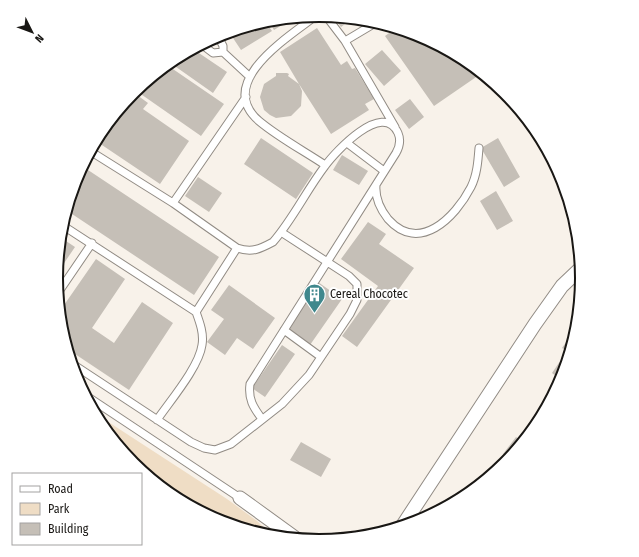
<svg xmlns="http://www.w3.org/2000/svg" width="639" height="557" font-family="'Fira Sans Condensed',sans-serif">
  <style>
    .green { fill: #efddc5 }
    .building { fill: #c5bfb7 }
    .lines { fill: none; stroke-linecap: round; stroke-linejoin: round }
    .service-casing { stroke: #918b84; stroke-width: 9 }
    .minor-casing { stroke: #918b84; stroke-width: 15 }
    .service { stroke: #fff; stroke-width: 7 }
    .minor { stroke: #fff; stroke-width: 13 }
    .labels { text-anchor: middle; stroke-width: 4; stroke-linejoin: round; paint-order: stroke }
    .poi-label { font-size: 12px; fill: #191714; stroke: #fff; text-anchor: start }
    .rim { fill: none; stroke: #191714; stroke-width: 2 }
  </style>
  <rect width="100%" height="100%" fill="#f8f2ea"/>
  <path class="green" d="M93,412L227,499L257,521L275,538C264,536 253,532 242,529C182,511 124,469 93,412Z"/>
  <path class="building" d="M333,16L353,18L341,27Z
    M288,18L290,20L274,30L268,20Z
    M265,21L272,31L241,50L229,32Z
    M317,28L341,65L347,61L352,69L355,68L374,99L365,104L369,110L331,134L299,84L302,91L301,106L291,116L276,118L270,115L264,110L260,97L264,84L276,76V73H287L289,74L288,76L299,84L280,52Z
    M396,28L421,35L466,60L482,73L434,106L385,36Z
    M193,49L227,72L213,93L169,62Z
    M382,50L401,71L384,86L365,64Z
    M167,65L224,104L201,136L135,90Z
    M133,92L148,103L143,109L189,141L160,184L96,141L101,132Z
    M410,99L424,117L409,129L395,110Z
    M261,138L313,173L296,199L244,164Z
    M498,138L520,177L504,187L481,148Z
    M342,155L368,171L359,185L333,170Z
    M82,166L219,257L194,295L66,210L76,177Z
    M198,177L222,193L209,212L185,196Z
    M496,191L513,221L497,230L480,201Z
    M368,222L386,234L379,244L414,268L357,347L342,336L378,286L341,259Z
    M60,237L75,247L56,275Z
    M96,259L125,279L92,328L114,343L142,302L173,323L129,390L66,348L61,330L59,306L62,308Z
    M318,282L342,299L310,345L286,329Z
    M229,285L275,318L253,349L237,338L225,355L207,342L224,319L211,310Z
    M569,338L573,341L575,338L562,381L552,373L567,351L562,348Z
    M282,345L295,354L265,397L252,388Z
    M516,437L524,443L510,459L503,454Z
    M301,442L331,459L321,477L290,460Z
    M501,458L508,463L498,472L493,469Z
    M491,469L496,473L481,485Z"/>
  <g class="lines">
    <defs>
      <path id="service" d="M317,15C290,36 214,82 259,121C278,137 304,151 325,165
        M326,16L345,41L395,127
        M218,36L223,46V52L250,77
        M345,41L377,22
        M201,44L213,53L223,52
        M347,143L384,171
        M376,185C375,197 380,209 388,219C419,254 455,218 471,187C477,175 478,161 479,148
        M173,203L246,97
        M62,225L196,312L237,248L173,203L90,151
        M237,248C252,253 260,249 273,242C293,219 306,191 325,166C335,152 383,100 398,133C401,140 400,146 396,153L250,384C248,399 253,407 262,419
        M60,290L92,243
        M284,330L321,357
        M71,363L191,442L204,448L215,450L231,444L282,404L309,375L350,314L357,300V284L349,276L281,232
        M85,395L240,498
        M157,420C170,401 199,367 202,345C204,334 200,323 196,312"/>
      <path id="minor" d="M240,498L298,540
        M401,528L535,324L562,286L582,267"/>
    </defs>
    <use href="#service" class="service-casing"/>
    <use href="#minor" class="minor-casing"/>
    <use href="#service" class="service"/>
    <use href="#minor" class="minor"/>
  </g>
  <defs>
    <symbol id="building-pin" viewBox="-11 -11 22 30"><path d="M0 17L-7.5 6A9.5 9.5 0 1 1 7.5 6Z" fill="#40888d" stroke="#fff"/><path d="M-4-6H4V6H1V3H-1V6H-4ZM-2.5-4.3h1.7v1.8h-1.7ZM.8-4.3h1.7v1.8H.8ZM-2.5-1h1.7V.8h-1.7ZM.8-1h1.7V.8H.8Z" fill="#fff"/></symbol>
  </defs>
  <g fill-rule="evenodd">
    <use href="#building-pin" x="302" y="282" width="25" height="34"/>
  </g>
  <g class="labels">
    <g class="poi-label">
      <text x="330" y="298">Cereal Chocotec</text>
    </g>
  </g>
  <path d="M0 0H639V557H0ZM63 278a256 256 0 1 1 512 0a256 256 0 1 1-512 0Z" fill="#fff" fill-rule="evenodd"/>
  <path class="rim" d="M63 278a256 256 0 1 1 512 0a256 256 0 1 1-512 0Z"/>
  <rect x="12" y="473" width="130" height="72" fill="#ffffff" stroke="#a3a2a1"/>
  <rect x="20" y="486" width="20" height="6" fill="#ffffff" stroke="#a3a2a1"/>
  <text x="48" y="493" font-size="12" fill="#191714">Road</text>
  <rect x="20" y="503" width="20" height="12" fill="#efddc5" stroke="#a3a2a1"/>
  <text x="48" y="513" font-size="12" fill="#191714">Park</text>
  <rect x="20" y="523" width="20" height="12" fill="#c5bfb7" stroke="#a3a2a1"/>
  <text x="48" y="533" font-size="12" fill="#191714">Building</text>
  <g transform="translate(32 32) rotate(132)" stroke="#ffffff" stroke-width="3" paint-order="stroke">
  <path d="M0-3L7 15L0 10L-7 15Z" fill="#191714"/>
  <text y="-6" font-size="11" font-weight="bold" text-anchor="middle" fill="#191714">N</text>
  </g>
</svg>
